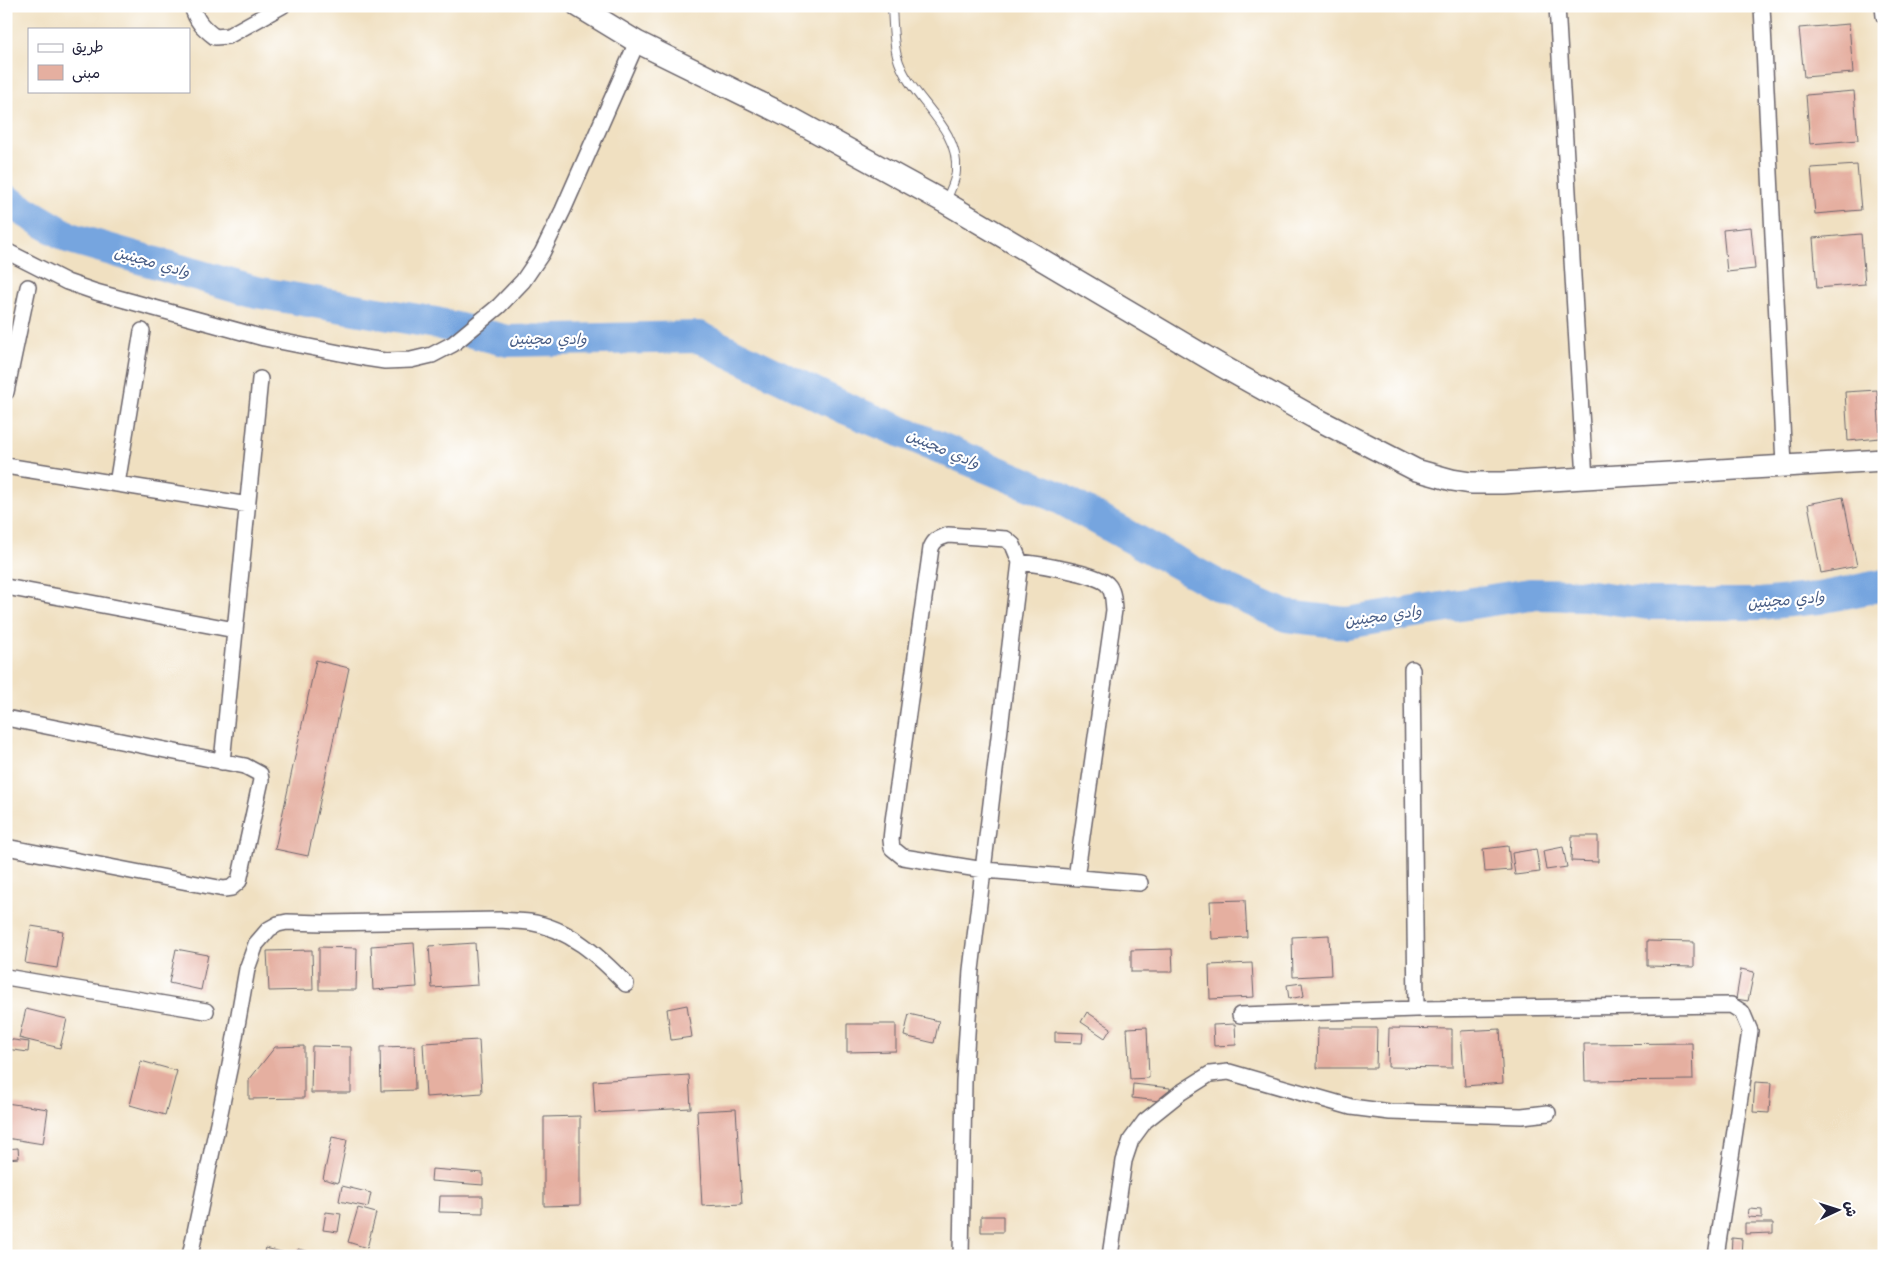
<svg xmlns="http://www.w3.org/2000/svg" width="1890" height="1262" font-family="Kalam,'Playpen Sans Arabic',sans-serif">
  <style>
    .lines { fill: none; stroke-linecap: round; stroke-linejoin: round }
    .river { stroke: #76a5df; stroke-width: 32 }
    .building { fill: #e5afa0 }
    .lane-casing { stroke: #6a646a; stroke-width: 10 }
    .street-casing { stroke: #6a646a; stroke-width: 18 }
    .secondary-casing { stroke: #6a646a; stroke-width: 24 }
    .lane { stroke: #fff; stroke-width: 8 }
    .street { stroke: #fff; stroke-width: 15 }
    .secondary { stroke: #fff; stroke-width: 21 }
    .labels { text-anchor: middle; stroke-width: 4.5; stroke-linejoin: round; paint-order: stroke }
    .water-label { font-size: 15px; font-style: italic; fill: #485d85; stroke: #fff }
  </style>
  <rect width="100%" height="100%" fill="#fff"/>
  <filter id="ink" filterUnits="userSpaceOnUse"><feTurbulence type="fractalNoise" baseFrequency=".02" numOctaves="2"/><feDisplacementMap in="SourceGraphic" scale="10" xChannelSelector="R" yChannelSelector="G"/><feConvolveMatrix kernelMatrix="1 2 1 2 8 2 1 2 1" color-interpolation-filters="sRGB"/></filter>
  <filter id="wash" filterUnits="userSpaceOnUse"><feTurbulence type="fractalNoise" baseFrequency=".0096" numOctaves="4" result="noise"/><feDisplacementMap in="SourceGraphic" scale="20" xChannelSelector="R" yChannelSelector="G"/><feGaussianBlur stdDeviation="1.12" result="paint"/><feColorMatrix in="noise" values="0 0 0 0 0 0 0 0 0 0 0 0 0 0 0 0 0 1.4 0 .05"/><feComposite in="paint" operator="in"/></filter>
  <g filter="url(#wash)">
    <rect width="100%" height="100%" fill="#f0e0c1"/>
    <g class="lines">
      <path class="river" d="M6,200L70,238L256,292L436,323L508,341L699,337L847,409L1056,496L1217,585L1286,616L1346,623L1530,594L1585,595L1648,604H1760L1819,598L1884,585"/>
    </g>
    <g id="blocks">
      <path class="building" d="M1849,24L1853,73L1804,77L1799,28Z
        M1854,91L1858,140L1810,144L1806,95Z
        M1857,165L1861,210L1815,214L1811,168Z
        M1751,227L1755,269L1727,272L1723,230Z
        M1861,234L1865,284L1817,288L1813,238Z
        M1877,390L1880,438L1848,441L1845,392Z
        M1843,497L1857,566L1821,573L1808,504Z
        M316,660L349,668L308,856L275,849Z
        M1572,836H1598V862L1571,861Z
        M1508,846L1511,870L1485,872L1483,849Z
        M1563,847L1567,867L1546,870L1543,851Z
        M1536,849L1540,872L1515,875L1512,853Z
        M1245,900L1247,937L1212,939L1210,901Z
        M31,926L63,931L57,968L25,963Z
        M1329,935L1331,975L1293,977L1292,937Z
        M1647,941L1694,942V967L1647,966Z
        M414,943L417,987L373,990L371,946Z
        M475,943L478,985L432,988L429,946Z
        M319,947L357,948L356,990H319Z
        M176,949L208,955L201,990L169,983Z
        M1172,949L1173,972H1131V950Z
        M312,950L313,990L269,991L267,951Z
        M1252,963L1254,997L1210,999L1209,965Z
        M1741,969L1754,972L1748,1001L1736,999Z
        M1302,983L1304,996L1289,999L1287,985Z
        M687,1005L692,1037L671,1040L667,1009Z
        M26,1009L67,1019L60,1048L19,1038Z
        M1087,1012L1111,1028L1105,1038L1081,1022Z
        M909,1014L939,1021L934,1043L904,1036Z
        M847,1024H896V1051L847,1052Z
        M1235,1024L1236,1045L1214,1046L1213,1025Z
        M1147,1027L1149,1078L1130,1079L1127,1028Z
        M1318,1028H1377L1376,1068H1317Z
        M1389,1028L1452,1029V1068L1388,1067Z
        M1500,1029L1503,1083L1465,1086L1461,1031Z
        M1055,1032L1083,1033L1082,1043L1055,1042Z
        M6,1039L29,1042L28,1052L6,1049Z
        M479,1040L482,1093L426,1097L423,1043Z
        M1692,1043L1693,1080L1585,1081L1584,1044Z
        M304,1046V1098L249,1099V1080L275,1047Z
        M312,1046L351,1047V1093H311Z
        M414,1046L415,1090L381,1091L380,1047Z
        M141,1061L177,1071L165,1115L130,1105Z
        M689,1075L691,1108L595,1113L593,1081Z
        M1755,1082L1771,1083L1769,1113L1753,1112Z
        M1133,1084L1170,1088L1169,1102L1132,1098Z
        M6,1103L48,1109L43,1144L6,1138Z
        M736,1109L742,1204L702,1206L697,1111Z
        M580,1116V1205L544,1206V1117Z
        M332,1137L347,1140L338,1183L323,1179Z
        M18,1148L19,1158L6,1159V1149Z
        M432,1169L483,1173V1185L431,1181Z
        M342,1186L371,1193L368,1207L339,1201Z
        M440,1196H483V1213L439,1212Z
        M358,1208L376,1213L367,1248L348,1242Z
        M1749,1209L1762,1210V1218L1748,1217Z
        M326,1212L341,1214L338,1232L323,1230Z
        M981,1216H1003V1232H981Z
        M1745,1223H1773V1233L1745,1234Z
        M1732,1238L1742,1239L1741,1256H1731Z
        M265,1248L294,1255V1256H263Z
        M298,1249L323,1255V1256H297Z
        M334,1250L356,1255V1256H328L329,1252L334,1253Z"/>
    </g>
  </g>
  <g filter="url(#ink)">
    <use href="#blocks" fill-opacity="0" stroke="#6a646a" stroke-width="1"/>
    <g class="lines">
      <defs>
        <path id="lane" d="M892,6C893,22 893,41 897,56C908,98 960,125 956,171C956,181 949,192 946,201"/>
        <path id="street" d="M192,6C196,21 203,28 215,37L228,36L282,6
          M1557,6L1585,479
          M1762,6L1784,465
          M1883,6L1884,16
          M6,251L67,282L96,292L264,338L365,358L385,361L411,360L432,355L453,344L499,306L523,281L542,253L563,210L637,42
          M6,392L28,287
          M6,466L248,505
          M117,484L142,331
          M1020,562C1037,564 1095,573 1107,584C1114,591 1113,601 1114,610L1076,878
          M6,587L235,630
          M1412,669L1416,1009
          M6,718L245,766L260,774L261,780L239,881L231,888L224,889L6,847
          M222,762L260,379
          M6,977L206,1011
          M1240,1015L1416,1009L1731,1005L1742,1012L1750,1031L1716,1256
          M190,1256L230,1065L247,969L256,944L269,929L278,924L287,922L324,923L501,920C510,921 520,921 529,922C569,928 599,956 626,984
          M961,1256L964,1081L971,970L1020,562L1013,545L1006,539L948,535C939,538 935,539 931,548L893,821L891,840L892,848L903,857L984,870L1140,883
          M1110,1256L1124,1161L1131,1140L1145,1121L1180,1093L1210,1074L1229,1072L1351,1107L1390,1112L1522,1116L1548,1113"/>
        <path id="secondary" d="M578,6L637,42L791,118L946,203L1220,365L1313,417L1416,470L1452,480L1471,483H1502L1884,460"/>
      </defs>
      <use href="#lane" class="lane-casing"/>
      <use href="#street" class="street-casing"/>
      <use href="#secondary" class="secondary-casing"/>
      <use href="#lane" class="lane"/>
      <use href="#street" class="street"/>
      <use href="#secondary" class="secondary"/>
    </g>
  </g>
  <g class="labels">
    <g class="water-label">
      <text transform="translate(152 262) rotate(16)" y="5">وادي مجينين</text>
      <text x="548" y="344">وادي مجينين</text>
      <text transform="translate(943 449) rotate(23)" y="5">وادي مجينين</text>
      <text transform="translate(1786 600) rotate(-5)" y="5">وادي مجينين</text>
      <text transform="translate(1383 616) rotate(-8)" y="5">وادي مجينين</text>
    </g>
  </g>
  <rect width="1890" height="1262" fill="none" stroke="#fff" stroke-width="25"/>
  <rect x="28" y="28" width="162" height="65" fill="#ffffff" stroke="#a7a7b1"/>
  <rect x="38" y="44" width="25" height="8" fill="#ffffff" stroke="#a7a7b1"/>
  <text x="72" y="52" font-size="15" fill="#22223b">طريق</text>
  <rect x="38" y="65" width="25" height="15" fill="#e5afa0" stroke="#a7a7b1"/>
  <text x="72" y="78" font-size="15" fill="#22223b">مبنى</text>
  <g transform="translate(1838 1210) rotate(86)" stroke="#ffffff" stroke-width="4" paint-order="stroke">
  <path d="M0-4L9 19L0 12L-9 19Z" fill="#22223b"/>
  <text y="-8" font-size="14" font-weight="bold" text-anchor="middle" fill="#22223b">ش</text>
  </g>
</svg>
